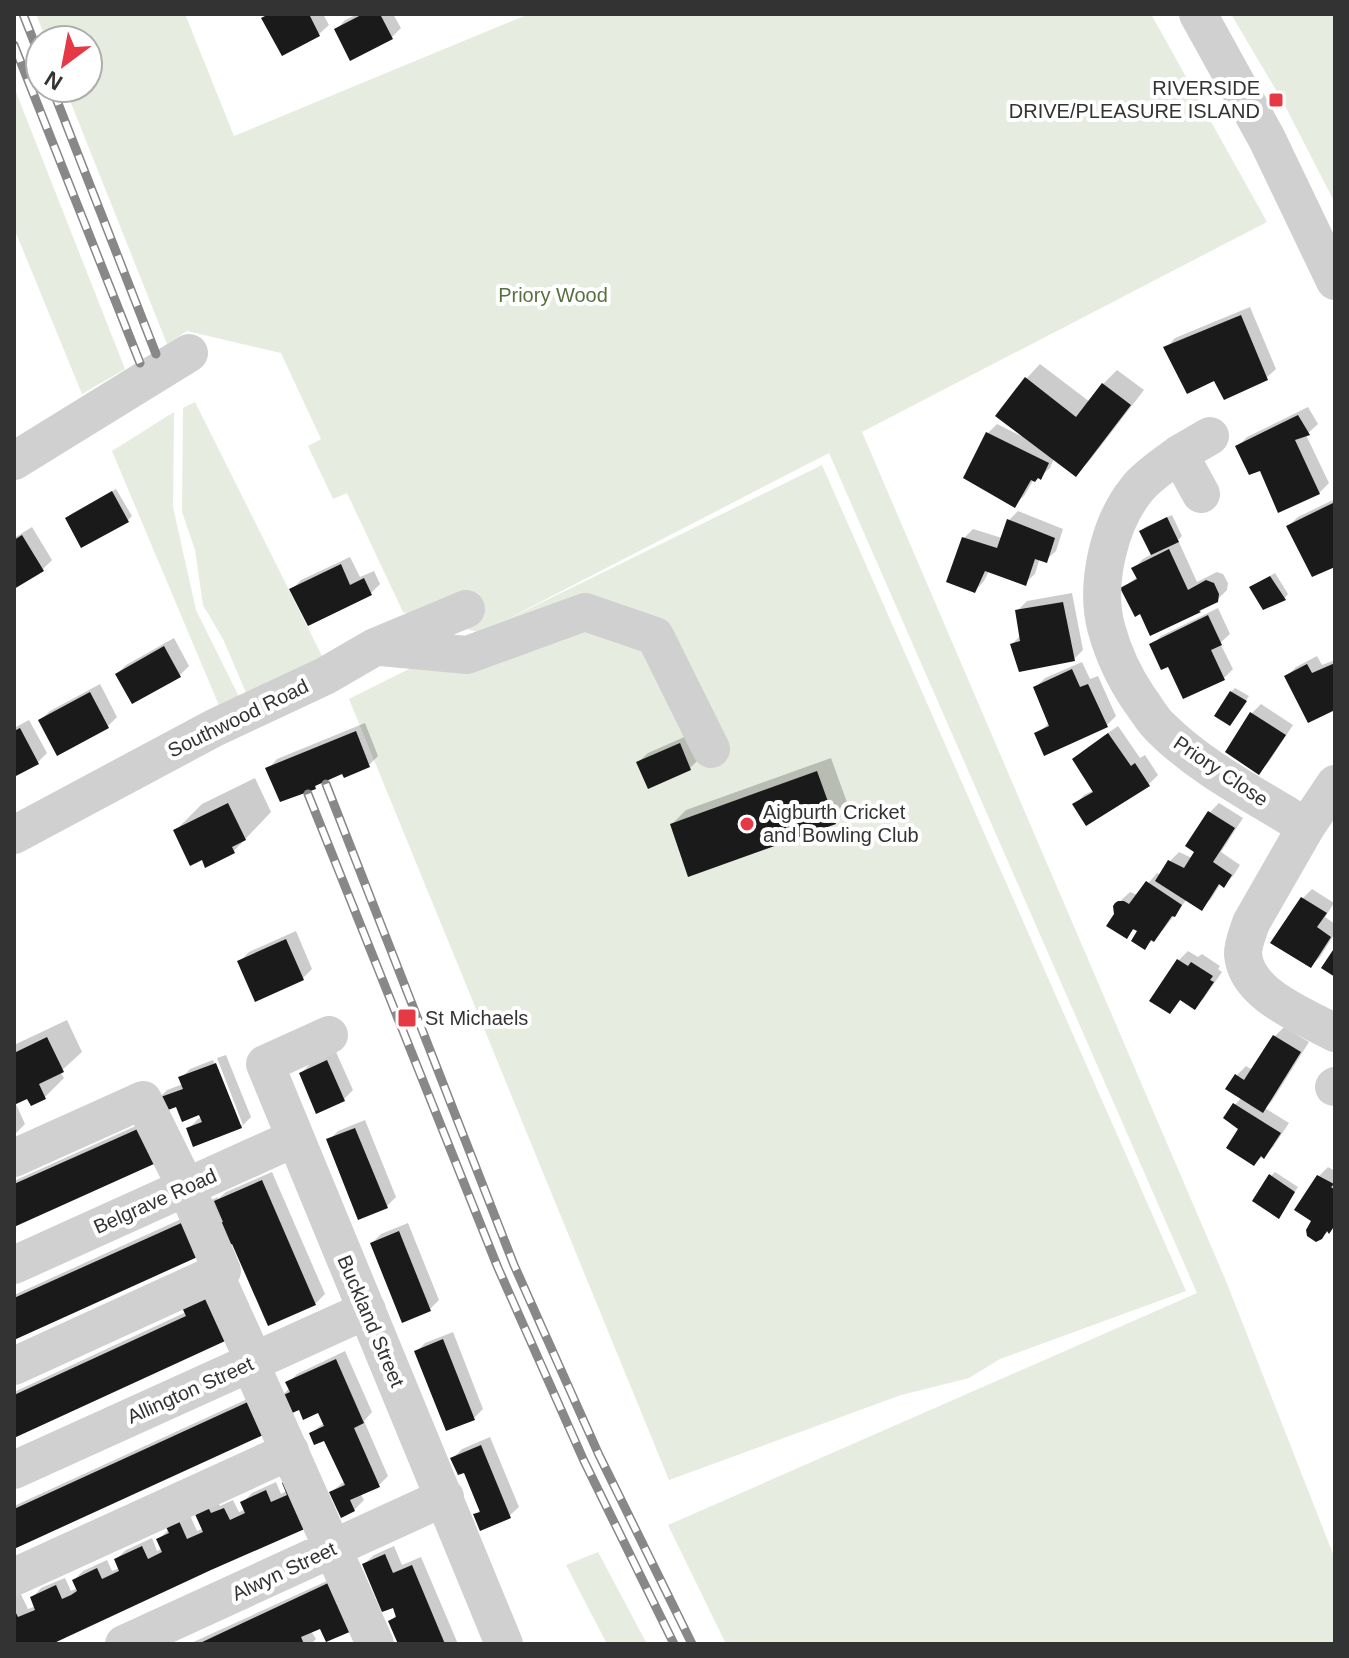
<svg xmlns="http://www.w3.org/2000/svg" width="1349" height="1658" font-family="Arial,sans-serif">
  <style>
    .green { fill: #e6ecdf }
    .shadow { fill: #0003 }
    .building { fill: #1a1a1a }
    .lines { fill: none; stroke-linecap: round; stroke-linejoin: round }
    .minor { stroke: #d0d0d0; stroke-width: 38 }
    .rail-casing { stroke: #888; stroke-width: 9 }
    .rail { stroke: #fff; stroke-width: 6; stroke-dasharray: 18; stroke-linecap: butt }
    .poi-dot { fill: #e63946; stroke: #fff; stroke-width: 3 }
    .labels { text-anchor: middle; stroke-width: 8; stroke-linejoin: round; paint-order: stroke }
    .poi-label { font-size: 20px; fill: #333; stroke: #fff; text-anchor: start }
    .park-label { font-size: 20px; fill: #56703f; stroke: #fff }
    .street-label { font-size: 20px; fill: #333; stroke: #fff }
  </style>
  <rect width="100%" height="100%" fill="#fff"/>
  <path class="green" d="M36,14H185L234,136L529,14H1151L1267,222L862,432L1226,1281L1335,1559V1644H726L668,1525L1197,1293L829,453L498,624L822,465L1186,1291L1000,1359L969,1378L901,1395L669,1480L349,699L481,633L403,612L347,493L333,499L308,446L321,439L281,353L187,331L167,344L65,88H88V40H46Z
    M1231,14H1335V203L1282,100Z
    M14,87L125,369L82,394L14,228Z
    M195,402L324,660L247,695L223,639L203,605L195,550L182,512L183,408Z
    M174,412L173,507L196,610L241,701L223,715L112,451Z
    M598,1552L647,1644H607L566,1565Z"/>
  <path class="shadow" d="M268,14H323L329,25L319,34L283,54L264,18Z
    M358,14H393L401,28L392,37L336,30L345,20Z
    M1250,307L1276,369L1266,378H1215L1166,348L1175,338Z
    M1040,364L1090,402L1103,384L1117,370L1144,390L1090,460L1076,474L1054,458L1050,468L1040,477L1034,479L1024,496L1014,505L966,477L988,433L997,424L1021,436L1026,379Z
    M1308,407L1318,424L1306,435L1329,483L1319,493L1261,468L1238,446L1247,437Z
    M116,489L132,516L128,520L67,518L71,514Z
    M1335,499V565L1288,526L1298,517Z
    M1018,511L1063,529L1056,551L1046,560L1040,558L1035,574L1025,583L989,571L984,581L975,591L964,538L973,529L1002,538L1009,520Z
    M1172,515L1182,536L1178,540L1197,582L1217,572L1223,574L1228,583L1227,590L1217,600L1204,606L1200,611L1151,633L1140,612L1123,588L1138,576L1134,568L1143,559L1152,554L1141,531L1145,527Z
    M32,527L52,560L43,569L14,587V538Z
    M350,557L360,577L374,571L380,584L371,593L292,589L301,580Z
    M1275,573L1288,594L1285,598L1251,587Z
    M1072,593L1083,650L1074,659L1012,644L1021,635L1017,611L1027,601Z
    M1218,608L1230,634L1220,643L1233,669L1224,678L1169,665L1152,645L1161,636Z
    M174,638L189,666L180,675L133,702L117,674L126,665Z
    M1317,656L1322,665L1335,660V708L1287,676L1296,667Z
    M1082,662L1090,679L1098,676L1116,716L1107,725L1037,734L1050,722L1036,687L1045,678Z
    M100,684L117,717L108,726L40,720L50,711Z
    M1235,688L1249,696L1230,724L1231,692Z
    M1261,704L1293,725L1268,763L1259,772L1252,713Z
    M29,720L47,753L38,762L14,775V728Z
    M365,723L378,756L369,765L343,772L321,781L315,787L268,769L277,759Z
    M1118,726L1140,758L1145,755L1158,775L1149,784L1075,805L1084,795L1094,790L1074,759L1084,750Z
    M689,735L699,759L690,768L638,762L648,753Z
    M831,758L849,808L835,822L672,824L686,810Z
    M255,778L271,812L234,851L202,858L175,831L202,804Z
    M1219,803L1243,818L1221,852L1240,865L1233,876L1224,885L1221,883L1211,899L1201,908L1187,899L1163,930L1145,947L1140,931L1135,928L1126,937L1116,915L1117,904L1130,892L1138,895L1157,873L1161,875L1170,861L1179,852L1192,858L1197,852L1188,846L1210,812Z
    M1312,889L1334,903L1325,917L1335,924V933L1320,957L1311,966L1303,898Z
    M296,931L312,969L303,978L240,961L249,952Z
    M1188,951L1198,957L1202,954L1220,966L1218,969L1222,972L1204,998L1195,1007L1182,998L1170,1012L1179,960Z
    M67,1020L82,1052L60,1072L64,1078L45,1097L28,1096L15,1102L25,1124L14,1135V1045Z
    M1284,1027L1309,1042L1272,1101L1265,1108L1289,1123L1273,1147L1254,1164L1241,1129L1235,1105L1242,1097L1237,1075L1246,1066L1253,1070L1275,1036Z
    M336,1052L353,1090L344,1099L301,1073L310,1064Z
    M226,1055L251,1117L241,1127L188,1129L198,1119L202,1117L201,1112L157,1100L167,1090L183,1084L181,1078L190,1069L213,1060L239,1125H243L217,1058Z
    M158,1116L14,1225V1181Z
    M365,1120L396,1197L387,1206L329,1140L338,1131Z
    M1328,1167L1335,1171V1225L1321,1238L1319,1176Z
    M272,1172L325,1294L315,1304L234,1241L14,1337V1295L201,1210L211,1200L218,1197V1199L226,1192Z
    M1275,1172L1298,1187L1279,1216L1271,1176Z
    M408,1223L439,1300L430,1309L372,1243L381,1234Z
    M186,1312L244,1325L14,1436V1392Z
    M453,1332L483,1409L474,1418L416,1352L425,1343Z
    M345,1351L372,1412L364,1421L388,1476L379,1485L360,1493L364,1500L354,1510L331,1492L345,1481L326,1438L311,1433L325,1422L319,1411L300,1408L14,1547V1506L269,1389L274,1402L290,1388L288,1383L297,1374Z
    M490,1437L519,1507L509,1516L475,1515L481,1509L465,1470L453,1458L462,1449Z
    M276,1482L281,1494L287,1491L324,1513L47,1644H14V1587L17,1586L28,1609L36,1606L32,1598L41,1588L55,1582L65,1578L71,1591L78,1588L74,1580L83,1571L107,1560L112,1571L120,1568L116,1559L126,1550L152,1538L157,1551L163,1548L159,1539L169,1529L185,1504L197,1531L204,1528L213,1490L220,1506L233,1500L239,1512L246,1509L243,1502L252,1493Z
    M394,1546L402,1565L421,1557L458,1644H401L391,1621L397,1614L394,1606L364,1564L374,1555Z
    M351,1570L321,1626L311,1631L316,1639L311,1644H189Z"/>
  <path class="building" d="M269,14H309L320,36L282,56L261,18Z
    M363,14H380L393,39L350,61L334,29Z
    M1241,315L1268,380L1224,400L1214,381L1187,394L1163,347Z
    M1025,377L1076,417L1102,383L1131,405L1076,477L995,416Z
    M1298,415L1310,435L1295,440L1320,494L1278,513L1260,471L1249,475L1235,446Z
    M986,432L1049,463L1041,480L1038,478L1035,482L1031,480L1015,508L963,478Z
    M112,491L129,522L81,548L65,518Z
    M1335,502V567L1312,577L1286,526Z
    M1167,517L1179,542L1151,555L1139,531Z
    M1007,519L1055,538L1047,563L1035,559L1026,586L985,571L975,593L946,582L962,537L997,548Z
    M22,535L44,571L14,589V540Z
    M1169,549L1188,590L1206,580L1214,583L1219,594L1218,602L1199,611L1201,612L1150,636L1140,614L1135,617L1120,588L1137,579L1131,568Z
    M341,564L350,585L364,578L372,595L308,626L289,589Z
    M1270,576L1286,600L1263,610L1249,587Z
    M1063,602L1075,661L1019,672L1010,644L1020,641L1015,610Z
    M1208,615L1222,645L1211,650L1225,680L1183,699L1168,667L1161,670L1149,644Z
    M164,646L181,677L132,704L115,674Z
    M1335,663V710L1308,723L1284,676L1307,664L1312,673Z
    M1072,669L1080,687L1088,684L1108,727L1044,756L1034,733L1049,726L1033,687Z
    M1230,691L1247,701L1230,726L1214,716Z
    M90,692L109,728L57,756L38,720Z
    M1250,712L1286,735L1259,775L1225,752Z
    M20,728L39,764L14,777V731Z
    M356,731L370,767L344,778L342,774L315,786L316,789L280,802L265,768Z
    M1108,733L1131,766L1135,763L1150,786L1086,826L1072,804L1093,792L1072,759Z
    M680,743L691,770L648,789L636,762Z
    M817,771L836,824L688,877L670,824Z
    M228,803L246,840L232,847L235,853L205,868L202,860L190,866L173,830Z
    M1208,811L1235,828L1213,862L1232,875L1224,888L1219,884L1202,911L1155,881L1168,860L1184,868L1194,852L1185,846Z
    M1146,881L1182,905L1175,917L1172,916L1154,942L1151,940L1145,950L1131,941L1137,931L1133,929L1127,939L1106,926L1114,914L1113,906L1115,903L1118,901H1124L1129,904Z
    M1301,897L1327,913L1317,927L1331,937L1311,968L1270,943Z
    M286,939L304,980L255,1002L237,961Z
    M1335,947V977L1321,968Z
    M1177,959L1188,966L1191,962L1213,976L1210,980L1214,982L1195,1010L1180,1000L1170,1014L1149,1001Z
    M1273,1035L1301,1052L1263,1113L1225,1089L1235,1074L1244,1080Z
    M47,1037L64,1072L39,1084L46,1099L31,1106L27,1099L14,1105V1053Z
    M327,1060L345,1101L316,1114L299,1073Z
    M216,1063L242,1128L193,1147L186,1128L202,1122L199,1115L182,1122L176,1107L160,1113L155,1099L183,1089L178,1077Z
    M1233,1103L1281,1133L1264,1159L1261,1156L1254,1166L1226,1148L1238,1129L1223,1118Z
    M149,1124L165,1159L14,1227V1184Z
    M355,1128L388,1208L358,1220L326,1139Z
    M1269,1174L1295,1192L1279,1219L1252,1201Z
    M1317,1175L1334,1184L1331,1187L1335,1190V1225L1329,1234L1327,1231L1322,1239L1316,1242L1307,1236L1306,1230L1311,1221L1294,1210Z
    M262,1180L316,1305L268,1326L232,1244L217,1251L216,1224L223,1222L214,1201Z
    M188,1220L204,1254L14,1340V1298Z
    M399,1231L431,1311L402,1323L370,1243Z
    M212,1284L236,1336L14,1438V1395L186,1316L178,1299Z
    M443,1339L475,1420L446,1431L414,1351Z
    M336,1359L364,1423L354,1428L380,1487L350,1500L355,1511L341,1518L329,1492L345,1485L324,1441L314,1445L309,1433L324,1426L318,1413L303,1420L299,1410L283,1417L275,1399L290,1392L285,1382Z
    M259,1397L274,1430L14,1549V1509Z
    M481,1445L511,1518L480,1531L473,1514L480,1512L464,1473L458,1475L450,1458Z
    M295,1477L316,1524L211,1570L52,1644H14V1609L18,1617L35,1610L30,1597L56,1585L62,1599L71,1595L77,1591L72,1580L97,1568L102,1579L119,1571L114,1559L142,1546L148,1559L162,1552L156,1539L169,1533L162,1519L175,1512L187,1539L203,1532L190,1503L203,1497L211,1513L224,1508L230,1520L245,1513L240,1502L266,1490L271,1502L287,1495L282,1483Z
    M385,1554L393,1573L412,1565L445,1644H398L388,1621L396,1617L393,1608L382,1612L362,1564Z
    M341,1577L352,1631L326,1642L320,1629L301,1637L304,1644H198Z"/>
  <g class="lines">
    <path class="minor" d="M1198,14L1267,139L1335,281
      M1179,454C1165,465 1148,475 1137,489C1109,523 1095,584 1106,627C1113,653 1124,677 1139,699C1146,708 1152,720 1161,728C1202,769 1257,796 1306,827
      M14,461L189,353
      M1201,494L1179,454L1210,436
      M381,647L467,655L585,612L655,636L711,749
      M1335,784L1306,827L1251,923C1248,933 1243,943 1243,954C1246,995 1304,1016 1335,1033
      M14,835L214,728L325,676L375,647L466,609
      M329,1035L265,1064L504,1644
      M1334,1087L1335,1086
      M14,1158L143,1100L186,1187L222,1271L14,1366
      M14,1265L295,1138
      M215,1275L254,1361
      M250,1363L375,1644
      M14,1470L367,1310
      M14,1577L290,1451
      M124,1644L445,1497"/>
    <defs>
      <path id="rail" d="M23,14L40,57
        M14,45L140,363
        M52,88L156,354
        M326,784L514,1265L599,1455L692,1644
        M308,794L498,1268L584,1461L674,1644"/>
    </defs>
    <use href="#rail" class="rail-casing"/>
    <use href="#rail" class="rail"/>
  </g>
  <g class="poi-dot">
    <rect x="1268" y="92" width="16" height="16" rx="4"/>
    <circle cx="747" cy="824" r="8"/>
    <rect x="397" y="1008" width="20" height="20" rx="4"/>
  </g>
  <g class="labels">
    <g class="poi-label">
      <text x="1260" y="95" text-anchor="end">RIVERSIDE<tspan x="1260" dy="23">DRIVE/PLEASURE ISLAND</tspan></text>
      <text x="763" y="819">Aigburth Cricket<tspan x="763" dy="23">and Bowling Club</tspan></text>
      <text x="425" y="1025">St Michaels</text>
    </g>
    <g class="park-label">
      <text x="553" y="302">Priory Wood</text>
    </g>
    <g class="street-label">
      <text transform="translate(238 718) rotate(-26)" y="7">Southwood Road</text>
      <text transform="translate(1221 771) rotate(34)" y="7">Priory Close</text>
      <text transform="translate(155 1201) rotate(-24)" y="7">Belgrave Road</text>
      <text transform="translate(371 1321) rotate(67)" y="7">Buckland Street</text>
      <text transform="translate(190 1390) rotate(-24)" y="7">Allington Street</text>
      <text transform="translate(284 1571) rotate(-25)" y="7">Alwyn Street</text>
    </g>
  </g>
  <rect width="1349" height="1658" fill="none" stroke="#333333" stroke-width="32"/>
  <g transform="translate(64 64) rotate(212)"><circle r="38" fill="#ffffff" stroke="#adadad" stroke-width="2"/>
  <path d="M0-6L14 30L0 20L-14 30Z" fill="#e63946"/>
  <text y="-12" font-size="22" font-weight="bold" text-anchor="middle" fill="#333333">N</text>
  </g>
</svg>
